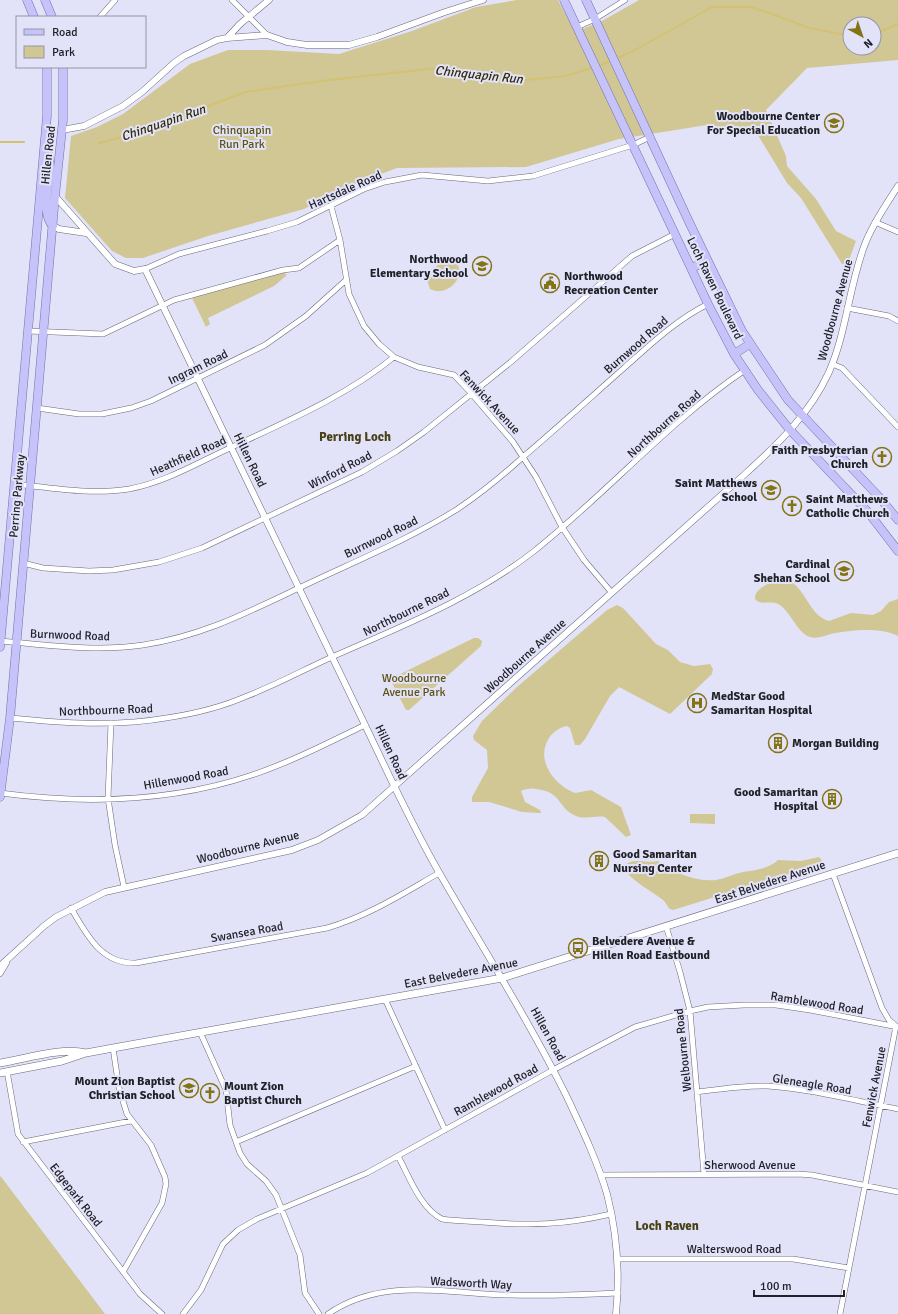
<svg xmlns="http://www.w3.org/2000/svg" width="898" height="1314" font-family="Signika,sans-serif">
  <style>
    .green { fill: #d0c795; fill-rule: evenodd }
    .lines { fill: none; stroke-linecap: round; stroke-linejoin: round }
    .stream { stroke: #d3c271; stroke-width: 2 }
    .minor-casing { stroke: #68687a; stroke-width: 6 }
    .tertiary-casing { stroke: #68687a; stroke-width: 7 }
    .secondary-casing { stroke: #68687a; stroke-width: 8 }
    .primary-casing { stroke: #7370ad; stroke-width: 9 }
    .minor { stroke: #fff; stroke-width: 5 }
    .tertiary { stroke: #fff; stroke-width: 6 }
    .secondary { stroke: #fff; stroke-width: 7 }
    .primary { stroke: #c5c3f9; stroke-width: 8 }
    .labels { text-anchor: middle; stroke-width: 4; stroke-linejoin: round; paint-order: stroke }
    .poi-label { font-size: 12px; font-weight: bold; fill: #212128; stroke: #e2e3f8; text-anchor: end }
    .park-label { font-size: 12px; fill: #5e5314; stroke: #e2e3f8 }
    .street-label { font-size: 12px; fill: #212128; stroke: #e2e3f8 }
    .water-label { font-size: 13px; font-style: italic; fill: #332c07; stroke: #e2e3f8 }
    .neighbourhood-label { font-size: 13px; font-weight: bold; fill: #484016; stroke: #e2e3f8 }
  </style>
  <rect width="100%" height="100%" fill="#e2e3f8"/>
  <path class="green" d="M517,0H558L575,32L602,21L639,0H898V60L807,68L766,110L786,156L787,166L816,199L836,231L856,241L848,263L842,264L801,198L787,183L756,132L707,125L619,139L526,167L397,168L349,186L304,209L208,236L143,258H126L112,251L65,198L71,136L97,127L123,114L190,64L228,50H267L339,54L412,31L476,7ZM850,24H874V48H850Z
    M450,261C472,265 452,300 430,289L427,280C429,268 438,264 450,261Z
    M283,272L287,275L274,286L208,318L210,324L206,327L192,298Z
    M779,579C805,578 806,615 829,621L851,613L873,615L881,611L889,602L898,599V636C880,627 851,630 831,634C824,636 817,639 810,637C796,632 791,611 778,604C771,600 761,606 755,599C754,588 770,583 779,579Z
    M617,605L623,608L656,644L668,650L680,662L694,666L710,664L713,669L712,674L670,714L619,687L610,696L585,739L580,745H575L570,728L567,726C560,727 553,732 549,738C535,760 554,785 575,793L591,790L621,807L631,835L626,837L605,817C596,815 585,820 576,816C556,807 563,792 536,789C531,788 525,789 521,791L525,802L540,810L541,813H539L522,812L489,802H472V797L488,768L487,750L474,740L473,736L482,721L517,687L607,610Z
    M474,638H478L482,641L481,646L409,710H406L391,681L392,678Z
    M690,814H715V824L690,823Z
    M819,857L823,862L821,864L673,910C667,909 667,903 663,900C650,890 631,881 623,867C632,856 647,864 658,861C674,873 696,882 716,880C726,878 734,874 743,872C755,870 769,869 778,860L801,861Z
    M0,1176L2,1178L105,1314H0Z"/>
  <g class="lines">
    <path class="stream" d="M874,34L898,24
      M615,59L637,49L712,7H750L767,12L809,28L841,34H850
      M598,66L611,61
      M0,142H24
      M99,143L138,133L245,92L329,80L429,69L469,73L515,81L566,76L594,67"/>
    <defs>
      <path id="minor" d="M232,0L267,35
        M100,17L115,0
        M577,27L595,19L625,0
        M331,206L340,240L349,294L364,326L379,344L394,357L418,367L454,375L471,393L513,442L536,477L562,527L584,560L612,593
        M875,222L898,232
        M145,269L179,254L267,231L297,222L364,189L385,182L422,175L488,181L533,176L633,145L650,137
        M847,308L889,316L898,321
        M28,331L103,334L174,300L283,270L299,268L340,240
        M832,364L842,368L898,427
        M37,408L79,414H102L131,408L151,401L265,345L306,316L346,280
        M14,484C53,488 91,495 129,489C166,482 197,463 230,448C287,421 345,397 394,357
        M23,563L43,568L89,571L113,570L159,562L202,548L362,472L397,451L424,432L512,361L632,256L675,234
        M1,641C48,645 96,652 143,645C202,636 246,613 299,588C351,563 406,541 456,510C480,494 502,476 523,457C557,428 590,398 624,368C651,344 676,320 708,304
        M10,718C62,723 115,727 166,718C193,714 222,707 247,696C276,685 303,670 332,657C400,627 474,598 533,552C606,494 668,422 745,370
        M111,723L108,798L115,845L124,887
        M0,793C83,804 172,802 252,775C291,762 328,743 365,725
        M833,874L882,1008L889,1020L896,1026L840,1314
        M71,908C87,935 101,964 136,963L327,928C368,916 402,894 439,873
        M666,926L680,972L690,1011L704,1174
        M385,999L445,1130
        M200,1032L226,1090L230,1125L240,1153L247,1164L266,1181L276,1195L300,1255L305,1293L319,1314
        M113,1048L119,1088L127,1114L151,1145L165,1177L166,1184L162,1203L123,1272
        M7,1071L18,1134L140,1294L162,1314
        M697,1092C720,1089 744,1085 768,1086C811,1089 856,1101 898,1109
        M23,1142L131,1121
        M236,1142L416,1066
        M398,1156C409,1176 420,1208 442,1219C455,1221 468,1221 482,1222C529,1226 564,1225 611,1214
        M601,1175L798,1174L812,1175L898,1192
        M617,1259H793L849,1268
        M183,1314L201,1290L223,1244L238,1230L257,1219L367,1173L553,1070L635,1027L690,1011L708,1007L744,1005H776L810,1010L898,1027
        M328,1314C382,1277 444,1293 505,1295C543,1296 580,1295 618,1293"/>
      <path id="tertiary" d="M227,38L267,35L287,42L307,45H349L377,37L445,12L483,0
        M62,130L84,126L123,106L142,92L174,63L184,56L217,40L227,38L240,24L269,0
        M55,196L115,264L134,271L145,269L365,725C389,775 412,826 440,874C482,947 528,1019 566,1095C581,1127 597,1160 607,1194C617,1233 620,1274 616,1314
        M53,226L59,229L86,233
        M0,966L44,926L56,917L105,892L292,850L318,840L362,815L744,475C777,445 810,414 829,372C847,331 849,285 865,244C873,223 886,205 898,186
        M0,973L6,963"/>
      <path id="secondary" d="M0,1063C26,1059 61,1047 86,1053
        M0,1073L62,1061L86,1053L113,1048L502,978L898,853"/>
      <path id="primary" d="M27,0L34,17
        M45,0L52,17
        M564,0L708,304L734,354L758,390L790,430L868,512L898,551
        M586,0L690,224L742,331L788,400L880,498L898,520
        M46,142C48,151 50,159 50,168C49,183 41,216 53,226
        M691,268L708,261
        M734,354L750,344
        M0,647L47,116V67
        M0,797L10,718L55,196L63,120V67"/>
    </defs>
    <use href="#minor" class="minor-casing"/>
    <use href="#tertiary" class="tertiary-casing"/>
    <use href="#secondary" class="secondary-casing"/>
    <use href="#primary" class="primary-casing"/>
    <use href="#minor" class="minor"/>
    <use href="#tertiary" class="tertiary"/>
    <use href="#secondary" class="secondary"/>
    <use href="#primary" class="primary"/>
  </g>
  <defs>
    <symbol id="school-ring" viewBox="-11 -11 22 22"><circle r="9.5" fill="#e2e3f8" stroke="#837314" stroke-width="1.5"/><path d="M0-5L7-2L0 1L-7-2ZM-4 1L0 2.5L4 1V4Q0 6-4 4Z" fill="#837314"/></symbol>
    <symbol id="civic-ring" viewBox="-11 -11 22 22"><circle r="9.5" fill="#e2e3f8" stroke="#837314" stroke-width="1.5"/><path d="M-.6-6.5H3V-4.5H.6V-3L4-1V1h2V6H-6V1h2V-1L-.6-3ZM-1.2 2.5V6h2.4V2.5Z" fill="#837314"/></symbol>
    <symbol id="church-ring" viewBox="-11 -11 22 22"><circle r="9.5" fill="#e2e3f8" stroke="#837314" stroke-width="1.5"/><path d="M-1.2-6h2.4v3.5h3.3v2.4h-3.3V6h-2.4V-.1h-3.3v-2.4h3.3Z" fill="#837314"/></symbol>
    <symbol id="hospital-ring" viewBox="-11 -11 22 22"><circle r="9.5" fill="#e2e3f8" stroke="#837314" stroke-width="1.5"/><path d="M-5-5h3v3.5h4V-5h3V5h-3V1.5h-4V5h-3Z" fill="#837314"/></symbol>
    <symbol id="building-ring" viewBox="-11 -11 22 22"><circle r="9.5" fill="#e2e3f8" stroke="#837314" stroke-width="1.5"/><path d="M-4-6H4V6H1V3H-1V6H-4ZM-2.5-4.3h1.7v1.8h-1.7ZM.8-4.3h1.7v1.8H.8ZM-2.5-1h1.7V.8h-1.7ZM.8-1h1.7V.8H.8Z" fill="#837314"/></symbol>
    <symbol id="bus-ring" viewBox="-11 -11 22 22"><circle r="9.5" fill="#e2e3f8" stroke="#837314" stroke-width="1.5"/><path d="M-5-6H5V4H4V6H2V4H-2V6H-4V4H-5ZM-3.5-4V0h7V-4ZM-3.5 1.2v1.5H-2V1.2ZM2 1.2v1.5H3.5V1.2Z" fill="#837314"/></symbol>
  </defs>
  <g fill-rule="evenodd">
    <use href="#school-ring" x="823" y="112" width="22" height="22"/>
    <use href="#school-ring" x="471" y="255" width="22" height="22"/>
    <use href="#civic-ring" x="539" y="272" width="22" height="22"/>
    <use href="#church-ring" x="871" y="446" width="22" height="22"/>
    <use href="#school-ring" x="760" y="479" width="22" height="22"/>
    <use href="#church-ring" x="781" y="495" width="22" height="22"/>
    <use href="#school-ring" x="833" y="560" width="22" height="22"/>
    <use href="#hospital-ring" x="686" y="692" width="22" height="22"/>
    <use href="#building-ring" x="767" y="732" width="22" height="22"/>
    <use href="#building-ring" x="821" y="788" width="22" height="22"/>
    <use href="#building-ring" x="588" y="850" width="22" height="22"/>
    <use href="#bus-ring" x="567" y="937" width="22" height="22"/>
    <use href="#school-ring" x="178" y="1077" width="22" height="22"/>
    <use href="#church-ring" x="199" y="1082" width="22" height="22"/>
  </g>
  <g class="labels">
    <g class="poi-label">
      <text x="820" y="120">Woodbourne Center<tspan x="820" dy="14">For Special Education</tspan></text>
      <text x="468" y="263">Northwood<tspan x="468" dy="14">Elementary School</tspan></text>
      <text x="564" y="280" text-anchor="start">Northwood<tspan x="564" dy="14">Recreation Center</tspan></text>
      <text x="868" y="454">Faith Presbyterian<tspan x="868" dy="14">Church</tspan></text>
      <text x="757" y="487">Saint Matthews<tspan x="757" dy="14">School</tspan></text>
      <text x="806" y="503" text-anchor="start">Saint Matthews<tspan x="806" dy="14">Catholic Church</tspan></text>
      <text x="830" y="568">Cardinal<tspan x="830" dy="14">Shehan School</tspan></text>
      <text x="711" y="700" text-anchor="start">MedStar Good<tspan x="711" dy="14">Samaritan Hospital</tspan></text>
      <text x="792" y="747" text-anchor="start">Morgan Building</text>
      <text x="818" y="796">Good Samaritan<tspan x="818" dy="14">Hospital</tspan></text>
      <text x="613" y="858" text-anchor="start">Good Samaritan<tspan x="613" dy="14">Nursing Center</tspan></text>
      <text x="592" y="945" text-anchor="start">Belvedere Avenue &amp;<tspan x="592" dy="14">Hillen Road Eastbound</tspan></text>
      <text x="175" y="1085">Mount Zion Baptist<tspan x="175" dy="14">Christian School</tspan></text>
      <text x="224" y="1090" text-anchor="start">Mount Zion<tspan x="224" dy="14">Baptist Church</tspan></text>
    </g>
    <g class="park-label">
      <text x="242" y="134">Chinquapin<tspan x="242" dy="14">Run Park</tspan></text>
      <text x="414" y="682">Woodbourne<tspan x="414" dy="14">Avenue Park</tspan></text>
    </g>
    <g class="street-label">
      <text transform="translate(48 155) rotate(-84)" y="4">Hillen Road</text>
      <text transform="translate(345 190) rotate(-24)" y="4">Hartsdale Road</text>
      <text transform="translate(715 288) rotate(64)" y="4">Loch Raven Boulevard</text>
      <text transform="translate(835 310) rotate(-75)" y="4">Woodbourne Avenue</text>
      <text transform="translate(636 345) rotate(-41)" y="4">Burnwood Road</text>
      <text transform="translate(198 367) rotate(-26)" y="4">Ingram Road</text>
      <text transform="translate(490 402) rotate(47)" y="4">Fenwick Avenue</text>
      <text transform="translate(664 424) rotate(-42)" y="4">Northbourne Road</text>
      <text transform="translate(188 456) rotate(-24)" y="4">Heathfield Road</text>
      <text transform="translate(250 460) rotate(64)" y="4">Hillen Road</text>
      <text transform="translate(340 470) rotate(-27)" y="4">Winford Road</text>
      <text transform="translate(17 496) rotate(-85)" y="4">Perring Parkway</text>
      <text transform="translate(381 537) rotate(-26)" y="4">Burnwood Road</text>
      <text transform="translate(406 612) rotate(-26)" y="4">Northbourne Road</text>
      <text transform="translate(70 635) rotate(2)" y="4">Burnwood Road</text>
      <text transform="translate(525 656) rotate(-42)" y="4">Woodbourne Avenue</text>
      <text transform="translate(106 710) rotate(-2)" y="4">Northbourne Road</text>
      <text transform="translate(391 752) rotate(65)" y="4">Hillen Road</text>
      <text transform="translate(186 778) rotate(-10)" y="4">Hillenwood Road</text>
      <text transform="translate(248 847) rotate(-14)" y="4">Woodbourne Avenue</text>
      <text transform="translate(770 882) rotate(-18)" y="4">East Belvedere Avenue</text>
      <text transform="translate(247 932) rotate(-10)" y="4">Swansea Road</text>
      <text transform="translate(461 973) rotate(-11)" y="4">East Belvedere Avenue</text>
      <text transform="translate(817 1003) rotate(9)" y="4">Ramblewood Road</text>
      <text transform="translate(548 1034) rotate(61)" y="4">Hillen Road</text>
      <text transform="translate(683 1050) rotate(-96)" y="4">Welbourne Road</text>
      <text transform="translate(812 1084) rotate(9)" y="4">Gleneagle Road</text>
      <text transform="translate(874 1087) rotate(-79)" y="4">Fenwick Avenue</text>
      <text transform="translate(496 1090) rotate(-29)" y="4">Ramblewood Road</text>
      <text x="750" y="1169">Sherwood Avenue</text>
      <text transform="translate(76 1195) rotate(52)" y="4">Edgepark Road</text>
      <text x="734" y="1253">Walterswood Road</text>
      <text transform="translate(471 1283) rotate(3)" y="4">Wadsworth Way</text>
    </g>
    <g class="water-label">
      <text transform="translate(479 74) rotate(6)" y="5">Chinquapin Run</text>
      <text transform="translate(163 122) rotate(-19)" y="5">Chinquapin Run</text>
    </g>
    <g class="neighbourhood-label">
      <text x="355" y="441">Perring Loch</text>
      <text x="667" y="1230">Loch Raven</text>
    </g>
  </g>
  <rect x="16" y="16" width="130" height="52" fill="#e2e3f8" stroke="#9595a5"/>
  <rect x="24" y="29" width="20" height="6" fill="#c5c3f9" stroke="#9595a5"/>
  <text x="52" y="36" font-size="12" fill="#212128">Road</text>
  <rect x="24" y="46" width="20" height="12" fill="#d0c795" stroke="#9595a5"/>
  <text x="52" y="56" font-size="12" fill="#212128">Park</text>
  <g transform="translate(862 36) rotate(140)"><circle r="19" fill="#e2e3f8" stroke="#9595a5"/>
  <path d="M0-3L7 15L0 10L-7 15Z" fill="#837314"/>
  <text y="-6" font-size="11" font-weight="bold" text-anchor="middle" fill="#212128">N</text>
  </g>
  <path d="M754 1290v6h90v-6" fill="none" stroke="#212128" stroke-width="2"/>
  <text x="760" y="1290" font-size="12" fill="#212128" stroke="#e2e3f8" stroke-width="3" paint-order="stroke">100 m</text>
</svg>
